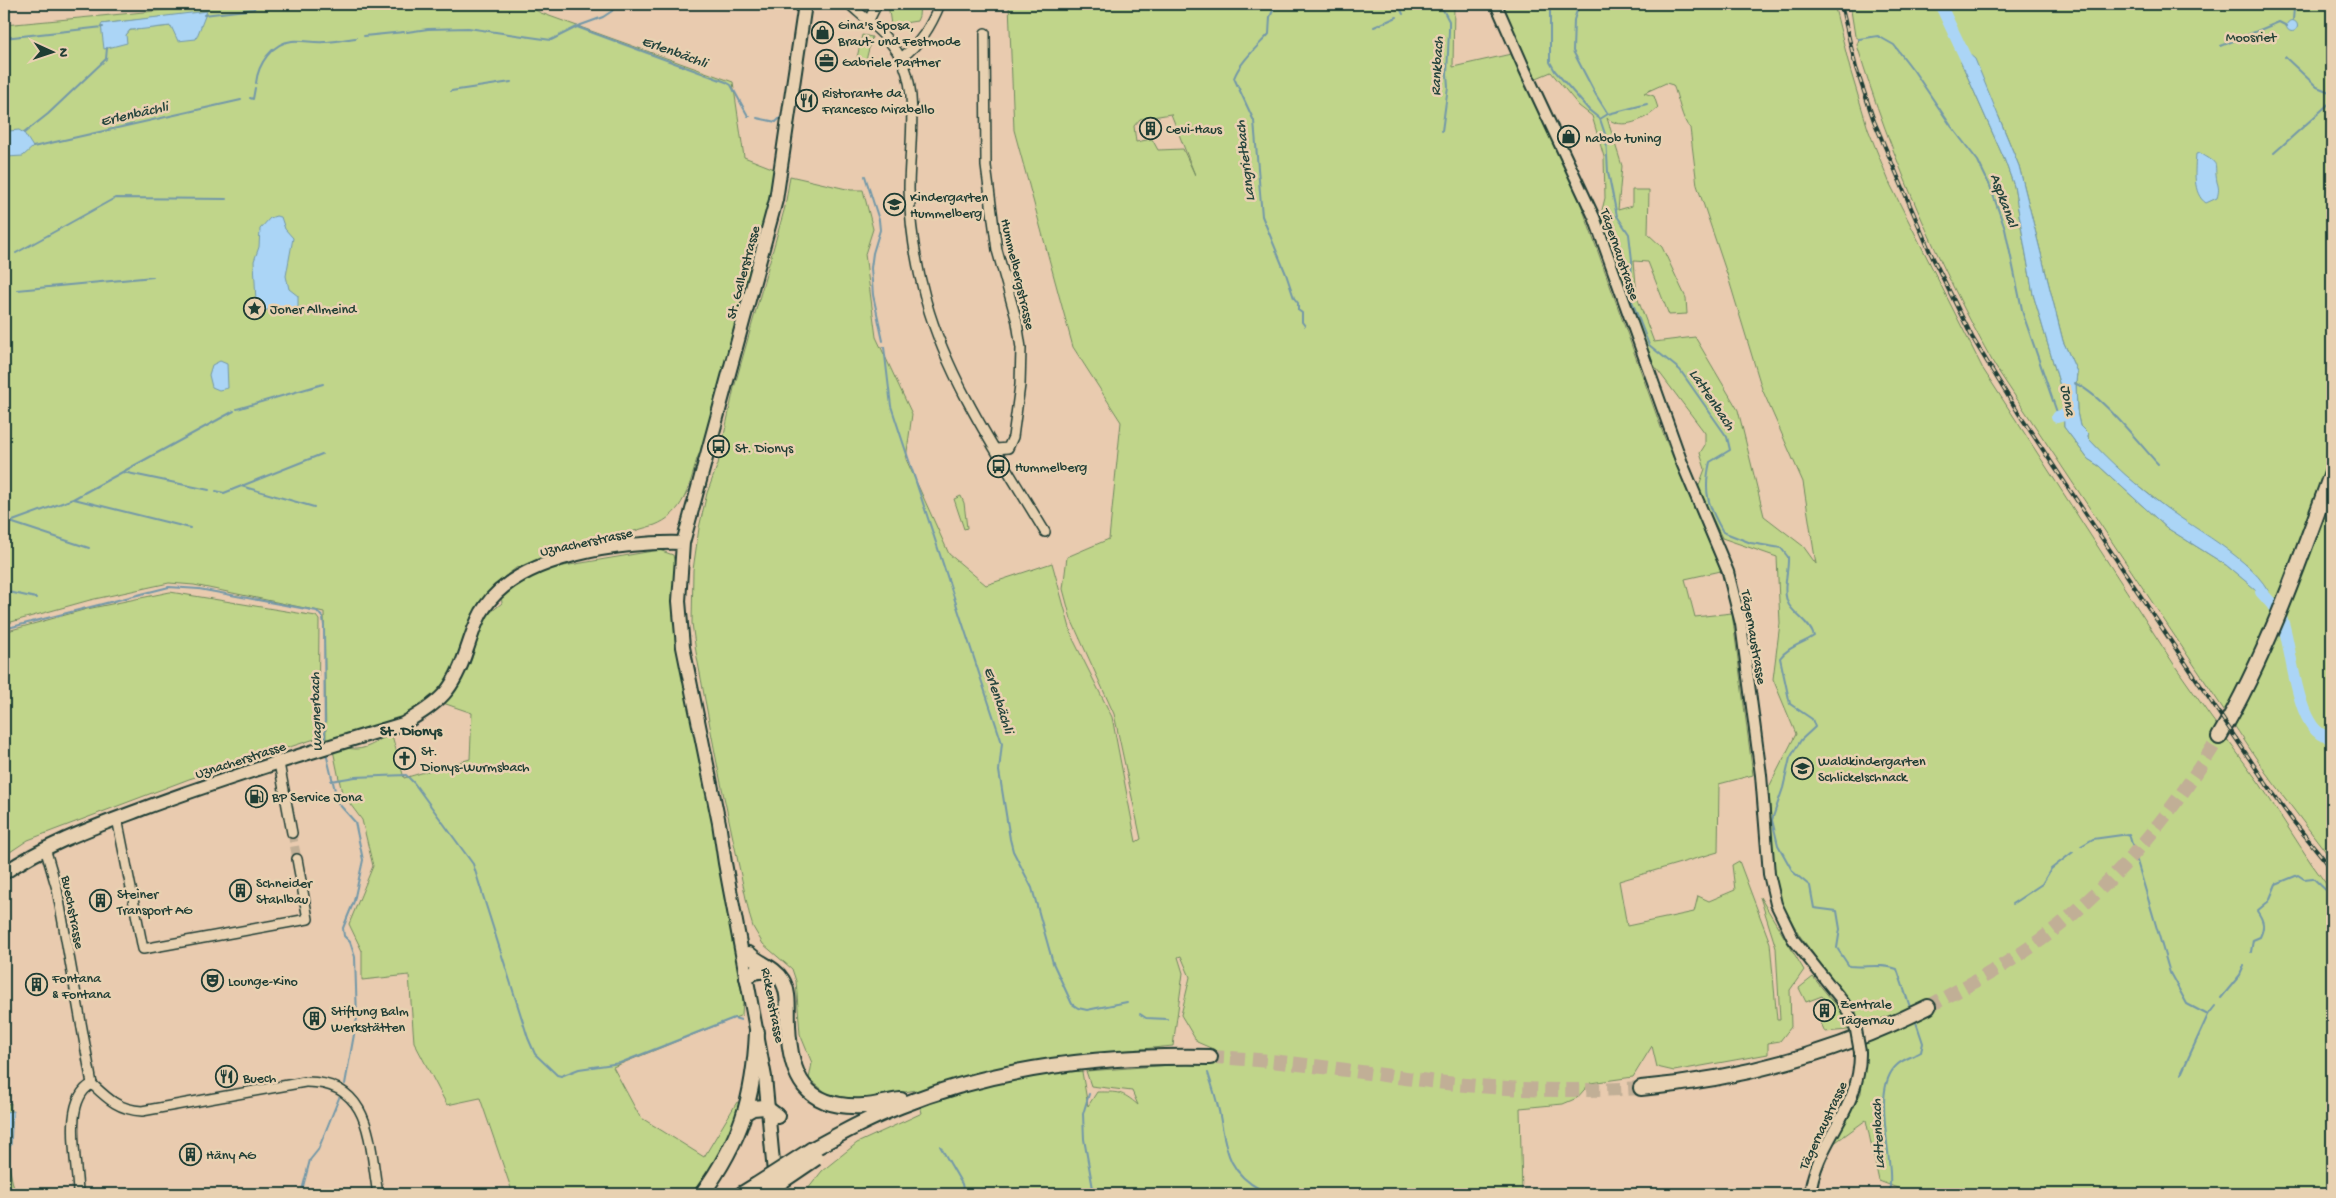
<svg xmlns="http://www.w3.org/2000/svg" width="2336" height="1198" font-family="'Gochi Hand',sans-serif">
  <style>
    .green { fill: #c0d58a; stroke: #70895f; fill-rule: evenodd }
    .water { fill: #abd5f6; stroke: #7398a8 }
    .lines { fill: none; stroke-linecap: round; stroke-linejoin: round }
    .stream { stroke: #7398a8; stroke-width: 2 }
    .river { stroke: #abd5f6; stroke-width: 12 }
    .minor-tunnel { stroke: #c1af96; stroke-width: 9; stroke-dasharray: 9 4.5; stroke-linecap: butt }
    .trunk-tunnel { stroke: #c1af96; stroke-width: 14; stroke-dasharray: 14 7; stroke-linecap: butt }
    .minor-casing { stroke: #1f3d34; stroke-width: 12 }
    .tertiary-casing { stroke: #1f3d34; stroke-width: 14 }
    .primary-casing { stroke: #1f3d34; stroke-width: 16 }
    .trunk-casing { stroke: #1f3d34; stroke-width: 18 }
    .minor { stroke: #e8d1b1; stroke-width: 9 }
    .tertiary { stroke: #e8d1b1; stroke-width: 10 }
    .primary { stroke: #e8d1b1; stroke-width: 12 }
    .trunk { stroke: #e8d1b1; stroke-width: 14 }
    .rail-casing { stroke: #1f3d34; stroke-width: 4 }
    .rail { stroke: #e8d1b1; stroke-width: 2; stroke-dasharray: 5.5; stroke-linecap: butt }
    .tertiary-bridge-casing { stroke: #1f3d34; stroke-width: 14; stroke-linecap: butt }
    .trunk-bridge-casing { stroke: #1f3d34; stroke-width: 18; stroke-linecap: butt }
    .tertiary-bridge { stroke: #e8d1b1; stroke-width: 10 }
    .trunk-bridge { stroke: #e8d1b1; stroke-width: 14 }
    .labels { text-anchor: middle; stroke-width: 5; stroke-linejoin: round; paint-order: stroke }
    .poi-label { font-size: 14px; fill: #1f3d34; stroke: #e8d1b1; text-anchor: start }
    .park-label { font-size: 14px; fill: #274538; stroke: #e8d1b1 }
    .street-label { font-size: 14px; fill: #1f3d34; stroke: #e8d1b1 }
    .water-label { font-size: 15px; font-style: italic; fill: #26453e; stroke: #e8d1b1 }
    .neighbourhood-label { font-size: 15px; font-weight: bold; fill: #1f3d34; stroke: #e8d1b1 }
  </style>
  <rect width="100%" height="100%" fill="#e9cbaf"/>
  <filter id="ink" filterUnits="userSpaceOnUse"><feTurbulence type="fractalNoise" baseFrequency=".02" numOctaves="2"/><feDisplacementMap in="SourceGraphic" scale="10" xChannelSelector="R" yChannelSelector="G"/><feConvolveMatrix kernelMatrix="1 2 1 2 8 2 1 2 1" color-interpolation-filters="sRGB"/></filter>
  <g filter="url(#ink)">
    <path class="green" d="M230,4H524L541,13L733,82L744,157L782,172L704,449C697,454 696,462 694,470C687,494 680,515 655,525L544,557L516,568L504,577L483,599L474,614L451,675L435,696L407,716L326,741L324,612L194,585L169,583L90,600L4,624V25ZM206,12L171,26L130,30L126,35L101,24Z
      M888,4H920L919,16L917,21L891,25Z
      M1009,4H1454L1453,67L1511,54L1578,196L1664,436L1721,571L1685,579L1695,617L1732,613L1753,775L1719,784L1718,852L1619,881L1627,926L1694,912L1698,896L1709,901L1735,890L1732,865L1739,861L1770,943L1777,1020H1780L1776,948L1760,897L1804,970L1790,990L1791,1027L1780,1041L1768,1043V1054L1674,1071L1657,1067L1652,1046L1633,1077L1590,1083L1577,1098L1563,1104L1520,1108L1522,1194H804L822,1171L857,1143L922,1113L916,1090L859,1100L828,1094L809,1079L812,1063L800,1034L796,981L792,969L763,944L753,927L750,917L719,774L696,652L692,623L693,570L699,528L707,493L718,464L734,388L785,207L790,176L851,190H863L873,229L865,254L876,337L912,414L906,459L949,554L986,585L1052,563L1073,639L1112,717L1136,842L1141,839L1114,714L1071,619L1063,589L1067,557L1109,539L1121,422L1073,347L1014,130ZM1171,114L1195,175L1183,149L1158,150L1152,139L1136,142L1134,126L1140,119ZM1181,956L1190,977L1181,1015L1197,1042L1213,1049L1215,1062L1086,1071L1091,1086L1132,1091L1138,1105C1122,1091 1118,1092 1097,1092L1088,1106L1079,1055L1173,1046L1183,973L1178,957Z
      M1499,4H1834L1850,69L1868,129L1890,184L1983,369L2175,666L2210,716L2260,784L2311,863L2332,892V1194H1906L1905,1191L1879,1181L1866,1120L1833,1144L1861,1093L1866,1049L1856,1011L1800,936L1782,904L1773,866L1769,787L1796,734L1773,679L1780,623L1777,557L1722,538L1698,488L1705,469L1700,453L1705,445V433L1644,352L1622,288L1601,214L1605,198L1604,157L1592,116L1579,106L1551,72L1532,80ZM1666,83L1673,85C1678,96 1682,121 1690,128L1697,185L1728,277L1762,389L1803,482L1816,564L1803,546L1764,516L1738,410L1695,337L1654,342L1637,297L1634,261L1648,262L1669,315L1687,314L1686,298L1662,247L1648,234L1649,190H1632V206L1618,210L1622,166L1607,118C1622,131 1645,120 1658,108L1654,96L1644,93Z
      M1850,4H2332V860L2266,773L1995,366C1938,264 1891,157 1857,45L1859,39L1855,36ZM1961,62L1999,117L2019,166L2063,341L2077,372L2076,383L2077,412L2080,426L2088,434V438L2116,468L2166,508L2249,567L2273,603L2226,565L2167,528L2099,466L2088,459L2064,427L2063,396L2033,294L2014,186L2005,161Z
      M862,35L872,37L866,60L857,58Z
      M961,496L964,503L967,528L964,529L954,499Z
      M659,550L673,555L676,571L744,984L742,1015L613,1067L640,1117L704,1157L737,1102L743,1105L715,1164L692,1194H513L480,1098L447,1105L414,1042L409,975L362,980V951L349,924L373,866L362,820L342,793L333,750C341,745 347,749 356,749C369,749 381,739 391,732L404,778L470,759L472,713L443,703L470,664L485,617L502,603L501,595L534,571Z
      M170,592L316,616L319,620L318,738L189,779L28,840L4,856V632L87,609Z
      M1813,977L1841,1011L1848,1030L1825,1032L1821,1023L1831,1017L1834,1012L1822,996L1806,1002L1799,988Z
      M11,1103L8,1161L15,1194H4V1105Z"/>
    <path class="water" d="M207,11L196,39L178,41L171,26C157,27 144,30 130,30L126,35L127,43L104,49L101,24Z
      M2286.5 26a5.5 5.5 0 1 1 11 0a5.5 5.5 0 1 1-11 0Z
      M1963,49L1975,59L2019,166L2063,341L2077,372L2076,383L2077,412L2080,426L2088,434V438C2112,464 2137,486 2165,507C2194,529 2267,567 2273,604L2226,565L2167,528L2099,466L2088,459L2064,427L2063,396L2033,294L2014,186L2005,161L1961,62Z
      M19,130L24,133L33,147L23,156L6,157L5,139L9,131Z
      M2200,153C2222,166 2213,161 2217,182C2219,188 2219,191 2217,198L2206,203C2192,194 2195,169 2196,154Z
      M276,216L281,217L285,229L293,238L286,276L289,289L298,296V308L293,315L274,307L263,312L256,303L254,261L259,247L260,229L270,218Z
      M220,361L227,364L228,388L219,390L212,387L209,375L212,365Z
      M13,1111L11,1146L4,1147V1112Z"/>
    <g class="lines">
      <path class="stream" d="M1276,4L1270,17L1269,34C1258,46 1240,62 1234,78L1254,121L1262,216L1286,274L1294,298L1298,303V310L1302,313V322L1305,326
        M1398,4L1403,14
        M1440,4L1449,21V31L1447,74L1448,87L1442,131
        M1550,4V62L1555,71L1589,110L1600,119L1606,137L1608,172L1617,216L1629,234L1632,260L1630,296L1649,345L1680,370L1727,437L1730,450L1710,462C1703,492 1708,506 1723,532L1751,543L1781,548L1788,557C1789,572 1781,591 1789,605C1797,617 1810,623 1814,636C1802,644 1788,647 1780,658L1790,704L1812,719L1815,727L1801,740L1790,758L1783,788L1772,820L1778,845L1793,872L1810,886L1814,908L1837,911L1840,929L1837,948L1849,966C1865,968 1881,963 1897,969L1911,1010
        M1579,4L1574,20L1573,51L1596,95L1608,114
        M2270,4L2294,8L2299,4
        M204,15L254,9L255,4
        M2293,20L2294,8
        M577,27L726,82L731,85L748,116H750
        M1374,27L1397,17
        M407,32L428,29L468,28L551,40L581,25L603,17L612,11L616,4
        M364,36L404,32
        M4,38L103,27
        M1859,39L1878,36L1894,45L1914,71L1951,126L1978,161L1990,186L2005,229L2023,314L2060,421
        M2221,46L2279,22L2287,26
        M2285,57L2317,87L2332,93
        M256,83C258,64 272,43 292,41C303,40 314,43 324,42C334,42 345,39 356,38
        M451,91L511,82
        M250,98L253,99L255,88
        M757,118L776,122L782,116
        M1600,119L1608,114L1647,104
        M24,133L48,114L106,59L107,48
        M33,147L241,100
        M2274,153L2332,101
        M865,176L879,220L880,230L873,253L871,268L873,295L883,341
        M16,253L115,198L226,199
        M17,290L153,277
        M4,296L9,294
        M884,347L891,406L1002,743L999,771L1010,839L1013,851L1032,888L1053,963L1072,1004L1078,1008L1087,1010L1127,1002
        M2074,383C2100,393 2137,441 2158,464
        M237,409L323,384
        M123,472L209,490
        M241,486L314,507
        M216,491L224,493L322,454
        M74,499L190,528
        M4,520L89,548
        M10,522L73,499L234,411
        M4,591L36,598
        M4,629L169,587L199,589L317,611L323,618L324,626L325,743
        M326,753L338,803L355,822L363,860L354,901L343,928L344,936L350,942L355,957L357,1018L345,1084
        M331,781L355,777L406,775L414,783L473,864L528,1038L535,1054L557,1075L561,1076L579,1069L620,1063L734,1018L741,1020
        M2081,846L2093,839L2129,834L2170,973L2187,1004L2208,1015
        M2012,904L2042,884L2051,869L2073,852
        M2251,952L2253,940L2260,937C2265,927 2264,921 2257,911L2269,901L2276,884L2298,875L2304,879L2313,878L2332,896
        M2221,998L2240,975L2244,966
        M1140,1014L1146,1018L1167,1019
        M1208,1073C1212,1085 1216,1098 1219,1111C1226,1145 1225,1171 1261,1190
        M2181,1074L2208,1015L2215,1006
        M1089,1094L1083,1114L1084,1139L1094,1194
        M940,1146L962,1184L964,1194
        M301,1194L310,1160L318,1150L339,1098
        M1889,1194C1896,1160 1869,1090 1897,1065C1903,1059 1914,1056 1921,1052L1923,1043L1915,1019"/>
      <path class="river" d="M1940,4L1969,65
        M2057,417L2071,413
        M2261,592C2269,601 2277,608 2282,620C2292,645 2296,739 2332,737"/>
      <path class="minor-tunnel" d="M292,833L297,859"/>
      <path class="trunk-tunnel" d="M1928,1007C1954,992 1982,979 2008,962C2096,907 2165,826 2219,737
        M1210,1057C1293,1060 1373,1075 1455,1084C1517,1090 1579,1092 1641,1088"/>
      <defs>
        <path id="minor" d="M849,4C868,21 895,41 904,65C918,98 909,153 909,189C910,227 916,265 926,301C949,383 1002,460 1045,532
          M868,22L877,4
          M985,33L986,166L997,250L1017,322L1021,348L1020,385L1013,437L1008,448L996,449
          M901,58C921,43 931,26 940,4
          M279,763L292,833
          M117,818L143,949L308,919L297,859
          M45,848L57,889L92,1084C108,1099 119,1110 142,1111L305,1082C373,1081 369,1145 378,1194
          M78,1194C78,1165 61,1100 92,1084"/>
        <path id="tertiary" d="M1496,4L1525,70L1594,217L1682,463L1728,572L1741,624L1761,775L1769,874L1776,904L1793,939L1844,1003L1856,1030
          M1810,1194C1816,1140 1861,1110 1860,1052"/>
        <path id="primary" d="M4,873C46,844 94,827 142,809C228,777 316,750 403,724C441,701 453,692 467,649C472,635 476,619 485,607C519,555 625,541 683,543
          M776,1194L765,1077L725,863L719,823L683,647L679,601L683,543L776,200L805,4"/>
        <path id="trunk" d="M2219,737C2268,653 2299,563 2332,472
          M749,954C759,964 774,967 782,980C790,993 787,1010 788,1025C790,1077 805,1109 863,1106C876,1106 888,1101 901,1100
          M747,978C753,969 764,970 774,972
          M1641,1088C1742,1079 1836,1053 1928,1007
          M746,1112L753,1108L765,1107L777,1116
          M811,1150C840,1134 869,1118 900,1106C998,1066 1106,1055 1210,1057
          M702,1194C741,1140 754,1098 757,1032
          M742,1194L755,1186"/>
      </defs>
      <use href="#minor" class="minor-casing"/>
      <use href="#tertiary" class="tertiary-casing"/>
      <use href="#primary" class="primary-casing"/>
      <use href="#trunk" class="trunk-casing"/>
      <use href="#minor" class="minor"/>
      <use href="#tertiary" class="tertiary"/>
      <use href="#primary" class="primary"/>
      <use href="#trunk" class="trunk"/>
      <defs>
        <path id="rail" d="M1841,4L1856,68L1874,121L1930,252L1972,337L2019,414L2267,785L2293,821L2332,869"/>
      </defs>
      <use href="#rail" class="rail-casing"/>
      <use href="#rail" class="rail"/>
      <defs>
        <path id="tertiary-bridge" d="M1856,1030L1860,1052"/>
        <path id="trunk-bridge" d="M755,1186L811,1150
          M763,1194L816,1158"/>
      </defs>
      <use href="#tertiary-bridge" class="tertiary-bridge-casing"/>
      <use href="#trunk-bridge" class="trunk-bridge-casing"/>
      <use href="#tertiary-bridge" class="tertiary-bridge"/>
      <use href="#trunk-bridge" class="trunk-bridge"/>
    </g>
  </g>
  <defs>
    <symbol id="shop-ring" viewBox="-11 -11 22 22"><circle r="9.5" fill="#e8d1b1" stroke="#1f3d34" stroke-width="1.5"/><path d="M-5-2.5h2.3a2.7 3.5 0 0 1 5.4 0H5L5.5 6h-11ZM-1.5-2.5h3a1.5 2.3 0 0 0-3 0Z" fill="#1f3d34"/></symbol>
    <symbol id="office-ring" viewBox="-11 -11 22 22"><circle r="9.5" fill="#e8d1b1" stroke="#1f3d34" stroke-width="1.5"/><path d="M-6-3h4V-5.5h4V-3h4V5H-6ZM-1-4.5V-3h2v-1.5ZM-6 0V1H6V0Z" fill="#1f3d34"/></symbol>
    <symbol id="restaurant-ring" viewBox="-11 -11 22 22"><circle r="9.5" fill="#e8d1b1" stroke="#1f3d34" stroke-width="1.5"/><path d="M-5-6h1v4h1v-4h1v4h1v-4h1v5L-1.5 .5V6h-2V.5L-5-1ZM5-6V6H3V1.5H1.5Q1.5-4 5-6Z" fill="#1f3d34"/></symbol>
    <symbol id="building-ring" viewBox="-11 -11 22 22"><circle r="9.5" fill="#e8d1b1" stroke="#1f3d34" stroke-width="1.5"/><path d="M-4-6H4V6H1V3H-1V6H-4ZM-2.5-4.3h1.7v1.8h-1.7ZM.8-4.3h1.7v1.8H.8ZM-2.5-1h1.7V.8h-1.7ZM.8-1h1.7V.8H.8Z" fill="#1f3d34"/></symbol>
    <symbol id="school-ring" viewBox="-11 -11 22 22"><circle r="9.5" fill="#e8d1b1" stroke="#1f3d34" stroke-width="1.5"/><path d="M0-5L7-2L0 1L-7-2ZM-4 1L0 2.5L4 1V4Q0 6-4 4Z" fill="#1f3d34"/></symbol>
    <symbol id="sight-ring" viewBox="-11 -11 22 22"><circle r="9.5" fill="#e8d1b1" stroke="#1f3d34" stroke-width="1.5"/><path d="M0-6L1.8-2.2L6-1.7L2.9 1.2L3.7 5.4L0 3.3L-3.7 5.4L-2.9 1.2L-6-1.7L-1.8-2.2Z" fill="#1f3d34"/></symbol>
    <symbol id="bus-ring" viewBox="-11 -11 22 22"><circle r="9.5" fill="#e8d1b1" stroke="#1f3d34" stroke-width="1.5"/><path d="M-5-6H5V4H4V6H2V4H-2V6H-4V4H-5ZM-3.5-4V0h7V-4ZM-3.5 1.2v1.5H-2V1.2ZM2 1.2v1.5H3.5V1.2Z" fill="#1f3d34"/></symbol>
    <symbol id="church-ring" viewBox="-11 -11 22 22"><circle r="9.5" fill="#e8d1b1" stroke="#1f3d34" stroke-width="1.5"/><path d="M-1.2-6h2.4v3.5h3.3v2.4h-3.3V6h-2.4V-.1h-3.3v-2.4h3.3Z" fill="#1f3d34"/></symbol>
    <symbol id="fuel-ring" viewBox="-11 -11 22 22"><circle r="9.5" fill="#e8d1b1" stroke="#1f3d34" stroke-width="1.5"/><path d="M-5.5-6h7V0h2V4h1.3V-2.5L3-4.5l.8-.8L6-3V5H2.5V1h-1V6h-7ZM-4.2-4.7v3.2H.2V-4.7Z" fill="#1f3d34"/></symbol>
    <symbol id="theatre-ring" viewBox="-11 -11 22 22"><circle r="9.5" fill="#e8d1b1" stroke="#1f3d34" stroke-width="1.5"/><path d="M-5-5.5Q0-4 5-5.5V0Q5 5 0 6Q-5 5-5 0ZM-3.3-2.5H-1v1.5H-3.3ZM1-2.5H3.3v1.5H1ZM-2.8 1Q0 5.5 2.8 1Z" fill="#1f3d34"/></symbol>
  </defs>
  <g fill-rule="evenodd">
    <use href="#shop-ring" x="810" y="20" width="25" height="25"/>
    <use href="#office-ring" x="814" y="48" width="25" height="25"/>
    <use href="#restaurant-ring" x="794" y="88" width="25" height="25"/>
    <use href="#building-ring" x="1138" y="116" width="25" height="25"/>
    <use href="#shop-ring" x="1556" y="124" width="25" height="25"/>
    <use href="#school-ring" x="882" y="192" width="25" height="25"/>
    <use href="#sight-ring" x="242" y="296" width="25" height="25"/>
    <use href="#bus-ring" x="706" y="434" width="25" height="25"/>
    <use href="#bus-ring" x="986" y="454" width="25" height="25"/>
    <use href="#church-ring" x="392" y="746" width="25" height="25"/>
    <use href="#school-ring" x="1790" y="756" width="25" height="25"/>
    <use href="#fuel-ring" x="244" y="784" width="25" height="25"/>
    <use href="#building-ring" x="228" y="878" width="25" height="25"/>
    <use href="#building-ring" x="88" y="888" width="25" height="25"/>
    <use href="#theatre-ring" x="200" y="968" width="25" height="25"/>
    <use href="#building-ring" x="24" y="972" width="25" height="25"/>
    <use href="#building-ring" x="1812" y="998" width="25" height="25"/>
    <use href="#building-ring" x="302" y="1006" width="25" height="25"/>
    <use href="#restaurant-ring" x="214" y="1064" width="25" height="25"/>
    <use href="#building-ring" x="178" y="1142" width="25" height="25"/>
  </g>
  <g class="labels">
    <g class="poi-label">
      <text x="838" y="29">Gina's Sposa,<tspan x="838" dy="16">Braut- und Festmode</tspan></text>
      <text x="842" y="66">Gabriele Partner</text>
      <text x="822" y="97">Ristorante da<tspan x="822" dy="16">Francesco Mirabello</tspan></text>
      <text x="1166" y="133">Cevi-Haus</text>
      <text x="1585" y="142">nabob tuning</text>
      <text x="910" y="201">Kindergarten<tspan x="910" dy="16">Hummelberg</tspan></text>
      <text x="270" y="313">Joner Allmeind</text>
      <text x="735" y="452">St. Dionys</text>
      <text x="1015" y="471">Hummelberg</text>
      <text x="421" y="755">St.<tspan x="421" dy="16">Dionys-Wurmsbach</tspan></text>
      <text x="1818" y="765">Waldkindergarten<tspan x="1818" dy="16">Schlickelschnack</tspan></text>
      <text x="272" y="801">BP Service Jona</text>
      <text x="256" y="887">Schneider<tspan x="256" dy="16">Stahlbau</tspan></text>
      <text x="117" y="898">Steiner<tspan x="117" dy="16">Transport AG</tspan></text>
      <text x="52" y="982">Fontana<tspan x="52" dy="16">&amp; Fontana</tspan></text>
      <text x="228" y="985">Lounge-Kino</text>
      <text x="1840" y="1008">Zentrale<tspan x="1840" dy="16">Tägernau</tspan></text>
      <text x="331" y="1015">Stiftung Balm<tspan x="331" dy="16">Werkstätten</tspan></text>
      <text x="243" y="1082">Buech</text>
      <text x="206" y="1159">Häny AG</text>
    </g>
    <g class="park-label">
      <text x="2251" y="41">Moosriet</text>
    </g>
    <g class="street-label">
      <text transform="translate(1621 254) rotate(71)" y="5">Tägernaustrasse</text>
      <text transform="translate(742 272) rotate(-75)" y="5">St. Gallerstrasse</text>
      <text transform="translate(1019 274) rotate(77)" y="5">Hummelbergstrasse</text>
      <text transform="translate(586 541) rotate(-12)" y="5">Uznacherstrasse</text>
      <text transform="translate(1755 637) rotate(80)" y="5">Tägernaustrasse</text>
      <text transform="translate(240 759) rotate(-18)" y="5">Uznacherstrasse</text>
      <text transform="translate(74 912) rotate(79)" y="5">Buechstrasse</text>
      <text transform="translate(774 1005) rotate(79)" y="5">Rickenstrasse</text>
      <text transform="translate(1822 1125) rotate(-65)" y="5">Tägernaustrasse</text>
    </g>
    <g class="water-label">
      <text transform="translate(675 51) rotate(20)" y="5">Erlenbächli</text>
      <text transform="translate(1436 66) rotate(-87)" y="5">Rankbach</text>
      <text transform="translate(134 113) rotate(-13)" y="5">Erlenbächli</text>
      <text transform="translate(1244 161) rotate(-97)" y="5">Langrietbach</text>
      <text transform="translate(2005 200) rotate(70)" y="5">Aspkanal</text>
      <text transform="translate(1713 399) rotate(56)" y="5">Lattenbach</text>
      <text transform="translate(2069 400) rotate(80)" y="5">Jona</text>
      <text transform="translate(1000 700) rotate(72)" y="5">Erlenbächli</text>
      <text transform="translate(315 712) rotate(-92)" y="5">Wagnerbach</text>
      <text transform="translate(1877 1134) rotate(-93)" y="5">Lattenbach</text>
    </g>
    <g class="neighbourhood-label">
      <text x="411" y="735">St. Dionys</text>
    </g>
  </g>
  <rect width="2336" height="1198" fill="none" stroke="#e8d1b1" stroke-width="20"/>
  <rect x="10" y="10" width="2316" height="1178" fill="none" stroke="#1f3d34" stroke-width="2" filter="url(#ink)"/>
  <g transform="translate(52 52) rotate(93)" stroke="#e8d1b1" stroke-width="4" paint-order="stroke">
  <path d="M0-4L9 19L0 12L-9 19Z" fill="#1f3d34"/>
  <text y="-8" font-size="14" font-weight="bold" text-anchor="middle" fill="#1f3d34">N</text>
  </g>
</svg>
